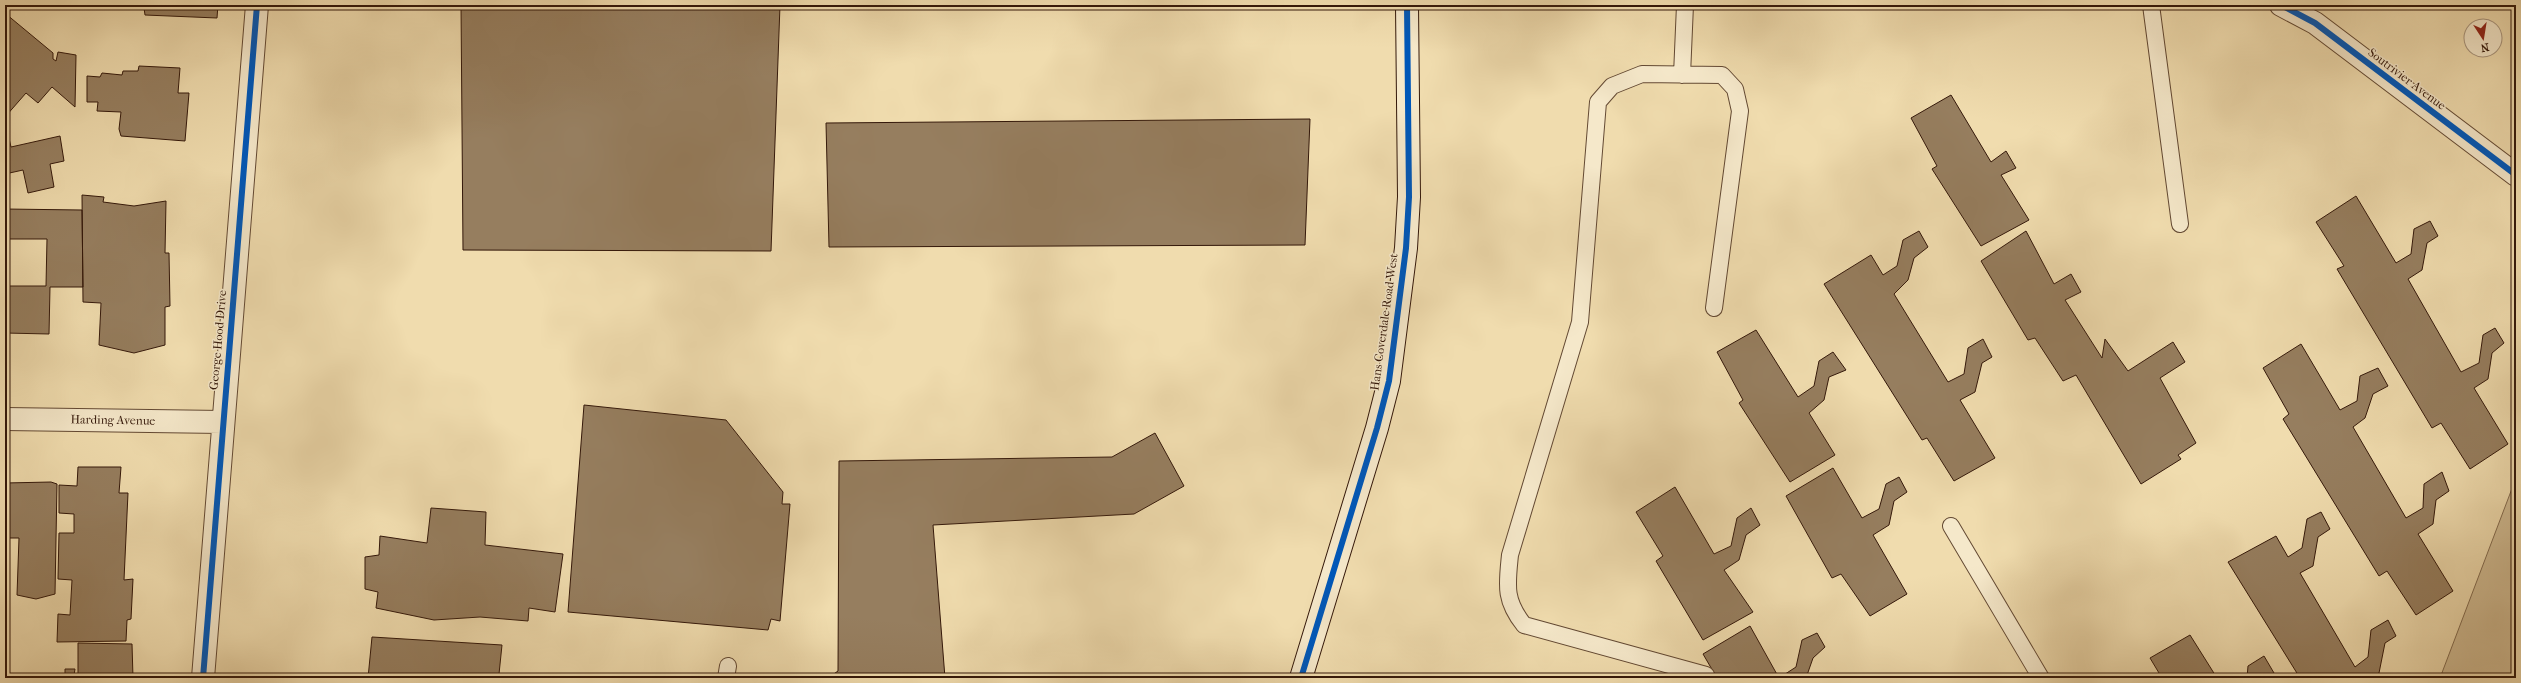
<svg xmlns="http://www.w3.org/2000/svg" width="2521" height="683" font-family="'IM FELL French Canon',serif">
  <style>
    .green { fill: #d0bb92; stroke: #826a4e }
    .building { fill: #967e5f; stroke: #34180a }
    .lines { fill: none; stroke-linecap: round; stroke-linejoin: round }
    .lane-casing { stroke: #634933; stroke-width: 18 }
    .street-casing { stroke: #634933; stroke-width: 24 }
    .secondary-casing { stroke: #34180a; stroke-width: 24 }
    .lane { stroke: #f5e8ca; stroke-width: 16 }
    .street { stroke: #f5e8ca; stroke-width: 22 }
    .secondary { stroke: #f5e8ca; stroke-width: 22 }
    .cycleway-casing { stroke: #f5e8ca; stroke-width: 8 }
    .cycleway { stroke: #0057b8; stroke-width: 6 }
    .labels { text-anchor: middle; stroke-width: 3; stroke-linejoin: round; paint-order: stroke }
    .street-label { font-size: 12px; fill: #34180a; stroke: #f5e8ca }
  </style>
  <rect width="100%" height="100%" fill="#f0dcae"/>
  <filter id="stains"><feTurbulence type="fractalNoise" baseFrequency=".005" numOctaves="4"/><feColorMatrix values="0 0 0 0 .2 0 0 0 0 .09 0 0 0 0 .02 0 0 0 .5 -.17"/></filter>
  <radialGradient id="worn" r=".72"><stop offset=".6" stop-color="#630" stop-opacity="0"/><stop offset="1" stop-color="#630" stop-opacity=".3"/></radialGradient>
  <path class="green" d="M2516,478V678H2440Z"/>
  <path class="building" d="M93,5H218L217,18L145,15L144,8L93,7Z
    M461,5H780L771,251L463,250Z
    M6,14L53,53V59L56,61L58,52L76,55L75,107L52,87L38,103L26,93L5,117Z
    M139,66L180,68L178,93H189L185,141L121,136L119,129L121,112L97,111L98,102H87V76L100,77L102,73L122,75L123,71H138Z
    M1951,95L1991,162L2006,151L2016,168L2001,175L2029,220L1981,246L1932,169L1937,166L1911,118Z
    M1310,119L1305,245L829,247L826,123Z
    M5,130H7L11,147L60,136L64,161L50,164L54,187L28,193L23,170L5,174Z
    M82,195L104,197L103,202L134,206L166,201L165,253H169L170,306L165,307V345L134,353L99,345L101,303L83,302Z
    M2356,196L2396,263L2411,254L2414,229L2430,221L2438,236L2427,243L2422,270L2408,279L2461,372L2479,363L2483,335L2495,328L2504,343L2492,353L2488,379L2474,388L2508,444L2470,469L2441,423L2432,428L2337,269L2344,266L2316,222Z
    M5,209L82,210L83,287H50L49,334L5,333V286H46L47,239H5Z
    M1919,231L1928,247L1914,258L1908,280L1894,294L1948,382L1964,374L1968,348L1983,339L1992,357L1982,363L1975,392L1960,400L1995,458L1954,481L1927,438L1922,440L1824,284L1871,255L1883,275L1897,266L1903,240Z
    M2026,231L2054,284L2071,274L2081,292L2065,300L2102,358L2105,339L2128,371L2173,342L2185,362L2160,378L2196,443L2178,455L2181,459L2141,484L2076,375L2063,381L2035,338L2028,340L1981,261Z
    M1756,330L1798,397L1814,386L1819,361L1833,352L1846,370L1829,377L1824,400L1809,413L1835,455L1790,482L1739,403L1743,400L1717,352Z
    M2301,344L2340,410L2357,401L2360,376L2378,368L2388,386L2373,394L2365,418L2353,427L2406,518L2423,508L2424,484L2442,472L2449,491L2436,500L2433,524L2418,534L2453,591L2416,615L2387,571L2379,576L2283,419L2289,414L2263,368Z
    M584,405L726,420L783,492L782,504H790L780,621L771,619L768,630L568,612Z
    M1155,433L1184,486L1134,514L933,525L945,678H828L838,671L839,461L1112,457Z
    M78,467H121L119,493H128L124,580L133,579L131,619L127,620L126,641L57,642L58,614L70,615L72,580L58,579L59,533H74V514L59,513V485L77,486Z
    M1833,468L1862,518L1879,509L1886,484L1899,477L1907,492L1894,501L1889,525L1873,535L1907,594L1870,616L1841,574L1832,578L1786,496Z
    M51,482L57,484L55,594L36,599L17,595L19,538H5V483Z
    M1675,487L1714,554L1731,546L1737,518L1751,508L1760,525L1746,535L1739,560L1724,570L1753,612L1703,640L1656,561L1663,556L1636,512Z
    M431,508L486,512L485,545L563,554L555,612L529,608L528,621L480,617L434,620L376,608L378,592L365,589V557L379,555L380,536L427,543Z
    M2321,512L2330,529L2318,537L2313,566L2300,573L2355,667L2368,657L2371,630L2388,620L2396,636L2385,643L2379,673L2370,678H2300L2228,562L2276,536L2288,557L2302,548L2307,519Z
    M1750,626L1779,678L1796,667L1802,640L1817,633L1825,647L1813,658L1806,678H1717L1703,654Z
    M2190,635L2217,678H2162L2150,658Z
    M372,637L502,645L499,674L509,676L508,678H368Z
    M78,643L132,644L133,678H65V669H75L74,675H78Z
    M2264,656L2274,673L2265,678H2247L2248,666Z"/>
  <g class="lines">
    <defs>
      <path id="lane" d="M2151,5L2180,224
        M1682,75L1685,5
        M1951,526L2041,678
        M1706,675L1524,625C1504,600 1507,585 1510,555L1580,322L1598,102L1612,86L1642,74L1722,75L1735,89L1740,111L1714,308
        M726,678L728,666"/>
      <path id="street" d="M2281,5L2315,23L2516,175
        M5,419L222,422
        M203,678L257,5"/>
      <path id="secondary" d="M1301,678L1377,428L1389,381L1406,248L1409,197L1407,5"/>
    </defs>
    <use href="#lane" class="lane-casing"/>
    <use href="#street" class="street-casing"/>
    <use href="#secondary" class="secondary-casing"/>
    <use href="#lane" class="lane"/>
    <use href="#street" class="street"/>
    <use href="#secondary" class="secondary"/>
    <defs>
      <path id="cycleway" d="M2281,5L2315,23L2516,175
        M203,678L257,5
        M1301,678L1377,428L1389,381L1406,248L1409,197L1407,5"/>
    </defs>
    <use href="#cycleway" class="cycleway-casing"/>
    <use href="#cycleway" class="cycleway"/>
  </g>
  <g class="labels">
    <g class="street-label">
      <text transform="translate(2407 79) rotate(37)" y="4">Soutrivier Avenue</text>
      <text transform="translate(1384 322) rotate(-82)" y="4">Hans Coverdale Road West</text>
      <text transform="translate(218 340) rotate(-85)" y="4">George Hood Drive</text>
      <text transform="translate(113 420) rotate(1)" y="4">Harding Avenue</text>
    </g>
  </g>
  <rect width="2521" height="683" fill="none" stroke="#f0dcae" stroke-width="20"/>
  <rect x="6" y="6" width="2509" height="671" fill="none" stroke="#34180a" stroke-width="2"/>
  <rect x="10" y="10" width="2501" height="663" fill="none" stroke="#34180a"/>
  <g transform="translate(2483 38) rotate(168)"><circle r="19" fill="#f5e8ca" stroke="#a8957d"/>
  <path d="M0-3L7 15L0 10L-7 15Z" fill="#8f2418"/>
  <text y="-6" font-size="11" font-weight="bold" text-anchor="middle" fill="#34180a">N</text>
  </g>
  <rect width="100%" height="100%" filter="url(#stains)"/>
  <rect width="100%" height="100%" fill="url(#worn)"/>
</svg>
